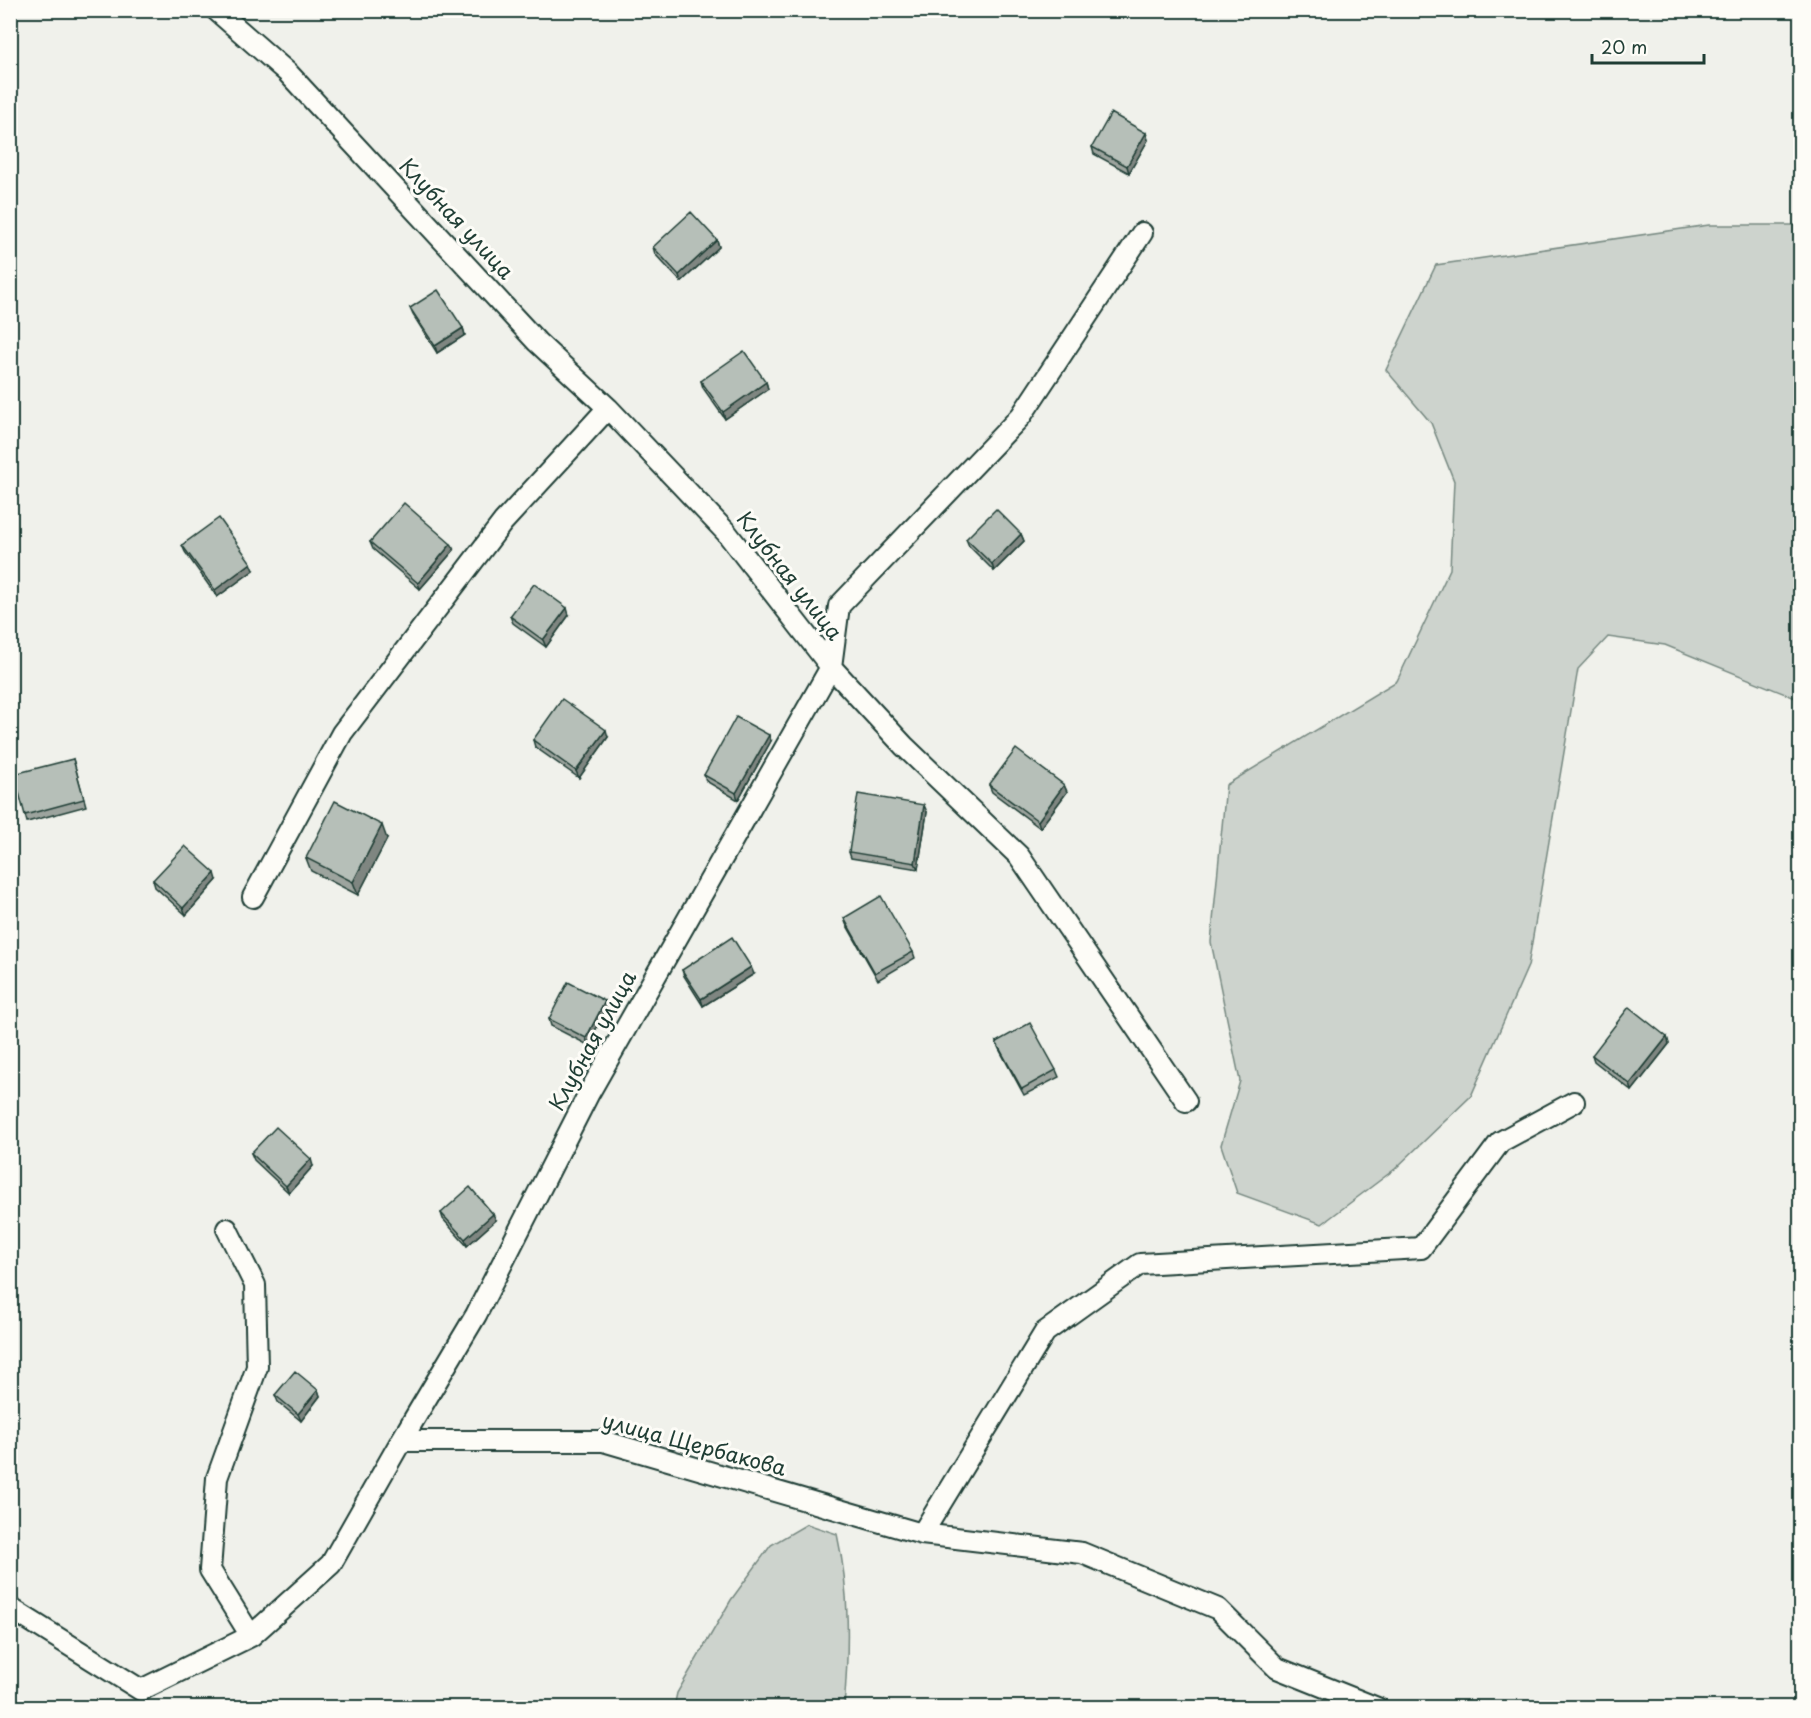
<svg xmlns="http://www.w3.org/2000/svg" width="1811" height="1718" font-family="'Playpen Sans',sans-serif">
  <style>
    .green { fill: #cdd3cd; stroke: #768880; stroke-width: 1.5 }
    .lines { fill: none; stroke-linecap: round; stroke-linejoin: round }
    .lane-casing { stroke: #1f3d34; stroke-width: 24 }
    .lane { stroke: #fdfcf7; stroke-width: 20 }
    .wall { fill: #9da49e; stroke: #1f3d34; stroke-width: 1.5 }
    .shaded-wall { fill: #7f8681; stroke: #1f3d34; stroke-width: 1.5 }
    .building { fill: #b6bfb8; stroke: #1f3d34; stroke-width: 1.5 }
    .labels { text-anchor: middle; stroke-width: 6; stroke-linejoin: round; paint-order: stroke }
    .street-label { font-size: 21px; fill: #1f3d34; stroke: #fdfcf7 }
  </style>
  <rect width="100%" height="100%" fill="#f0f1eb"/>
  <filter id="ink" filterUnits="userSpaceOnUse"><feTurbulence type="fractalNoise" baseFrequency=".0167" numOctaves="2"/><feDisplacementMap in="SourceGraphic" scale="12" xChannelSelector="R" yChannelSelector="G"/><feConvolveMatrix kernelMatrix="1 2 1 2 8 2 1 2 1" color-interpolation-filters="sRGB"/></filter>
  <g filter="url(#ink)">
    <path class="green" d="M1709,225H1800V700L1665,645L1608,637L1578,669L1528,966L1471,1096L1395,1169L1322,1224L1237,1193L1221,1145L1240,1081L1211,942L1226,785L1397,681L1450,569L1454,481L1431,423L1386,370L1436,265Z
      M807,1524L837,1534C850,1592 849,1649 844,1707H674L677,1693L731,1600L771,1545Z"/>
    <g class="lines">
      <defs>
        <path id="lane" d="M216,10L288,73L537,342L608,408L726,532L831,667L589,1093L476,1315L401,1441
          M1142,233L1021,416L839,606L831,667L904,746L1019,856L1186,1101
          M253,897L342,733L503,522L608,408
          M227,1229L255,1285L257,1367L217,1478L210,1570L251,1636
          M922,1534L1045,1332L1140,1264L1421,1248L1500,1142L1574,1102
          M10,1608L141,1690L251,1636L331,1564L401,1441H603L922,1534L1082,1553L1218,1609L1277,1668L1377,1708"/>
      </defs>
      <use href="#lane" class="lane-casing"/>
      <use href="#lane" class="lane"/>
    </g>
    <path class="wall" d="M1146,133L1148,140L1129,173L1094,154L1092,147Z
      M717,240L719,247L681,282L655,254L653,247Z
      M410,308L463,328L465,335L437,353L413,315Z
      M701,381L766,382L768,389L725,419L703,388Z
      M1021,534L1024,541L994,571L969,546L966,539Z
      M370,542L454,550L420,589L373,549Z
      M182,545L254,570L217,597L185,552Z
      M569,615L546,647L513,623L510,616Z
      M608,737L579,778L535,747L533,740Z
      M771,741L738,800L706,781L704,775Z
      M73,759L86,806L27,822L25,815Z
      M989,785H1064L1067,792L1040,828L992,792Z
      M927,812L918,869L851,858L849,852Z
      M387,839L358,895L311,871L306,858Z
      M153,880H217L186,915L155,887Z
      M844,918L913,952L915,958L878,980L846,924Z
      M682,970L754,974L703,1006L684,976Z
      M607,1007L588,1045L551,1026L549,1019Z
      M1667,1037L1669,1044L1632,1091L1594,1061L1592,1055Z
      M996,1042L1056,1070L1059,1077L1024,1095L999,1049Z
      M251,1153L313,1166L289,1193L254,1160Z
      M441,1213L496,1220L467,1246L443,1219Z
      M318,1390L320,1396L301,1421L278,1402L275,1395Z"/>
    <path class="shaded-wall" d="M1146,133L1148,140L1129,173L1127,166Z
      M717,240L719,247L681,282L679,275Z
      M463,328L465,335L437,353L435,346Z
      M766,382L768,389L725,419L723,412Z
      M1021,534L1024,541L994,571L992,564Z
      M451,544L454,550L420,589L418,583Z
      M251,563L254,570L217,597L215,590Z
      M567,608L569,615L546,647L543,640Z
      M606,730L608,737L579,778L576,771Z
      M769,735L771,741L738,800L736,793Z
      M1064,785L1067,792L1040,828L1038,821Z
      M924,805L927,812L918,869L915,863Z
      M382,825L387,839L358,895L353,882Z
      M215,873L217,880L186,915L183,908Z
      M751,967L754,974L703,1006L701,999Z
      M605,1001L607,1007L588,1045L586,1038Z
      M1667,1037L1669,1044L1632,1091L1630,1084Z
      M311,1159L313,1166L289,1193L286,1186Z
      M493,1214L496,1220L467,1246L465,1239Z
      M318,1390L320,1396L301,1421L298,1414Z"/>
    <path class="building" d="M1111,113L1146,133L1127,166L1092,147Z
      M691,212L717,240L679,275L653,247Z
      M438,290L463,328L435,346L410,308Z
      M744,351L766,382L723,412L701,381Z
      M404,503L451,544L418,583L370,542Z
      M996,509L1021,534L992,564L966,539Z
      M219,518L251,563L215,590L182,545Z
      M534,584L567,608L543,640L510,616Z
      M562,699L606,730L576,771L533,740Z
      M736,717L769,735L736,793L704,775Z
      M1016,749L1064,785L1038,821L989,785Z
      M73,759L84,799L25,815L14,774Z
      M858,794L924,805L915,863L849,852Z
      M335,801L382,825L353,882L306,858Z
      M185,846L215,873L183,908L153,880Z
      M881,896L913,952L875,973L844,918Z
      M732,937L751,967L701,999L682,970Z
      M568,982L605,1001L586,1038L549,1019Z
      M1629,1007L1667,1037L1630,1084L1592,1055Z
      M1030,1023L1056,1070L1022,1089L996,1042Z
      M276,1127L311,1159L286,1186L251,1153Z
      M470,1187L493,1214L465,1239L441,1213Z
      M295,1371L318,1390L298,1414L275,1395Z"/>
  </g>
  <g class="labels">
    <g class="street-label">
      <text transform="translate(456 219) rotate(47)" y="7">Клубная улица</text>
      <text transform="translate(789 576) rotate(52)" y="7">Клубная улица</text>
      <text transform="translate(593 1041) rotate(-61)" y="7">Клубная улица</text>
      <text transform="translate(694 1445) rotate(15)" y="7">улица Щербакова</text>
    </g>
  </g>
  <rect width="1811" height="1718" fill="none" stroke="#fdfcf7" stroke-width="36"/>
  <rect x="18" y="18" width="1775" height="1682" fill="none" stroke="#1f3d34" stroke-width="2" filter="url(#ink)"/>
  <path d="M1592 54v9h112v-9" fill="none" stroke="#1f3d34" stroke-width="3"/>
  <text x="1601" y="54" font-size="18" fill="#1f3d34" stroke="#fdfcf7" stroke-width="4.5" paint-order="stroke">20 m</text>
</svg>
